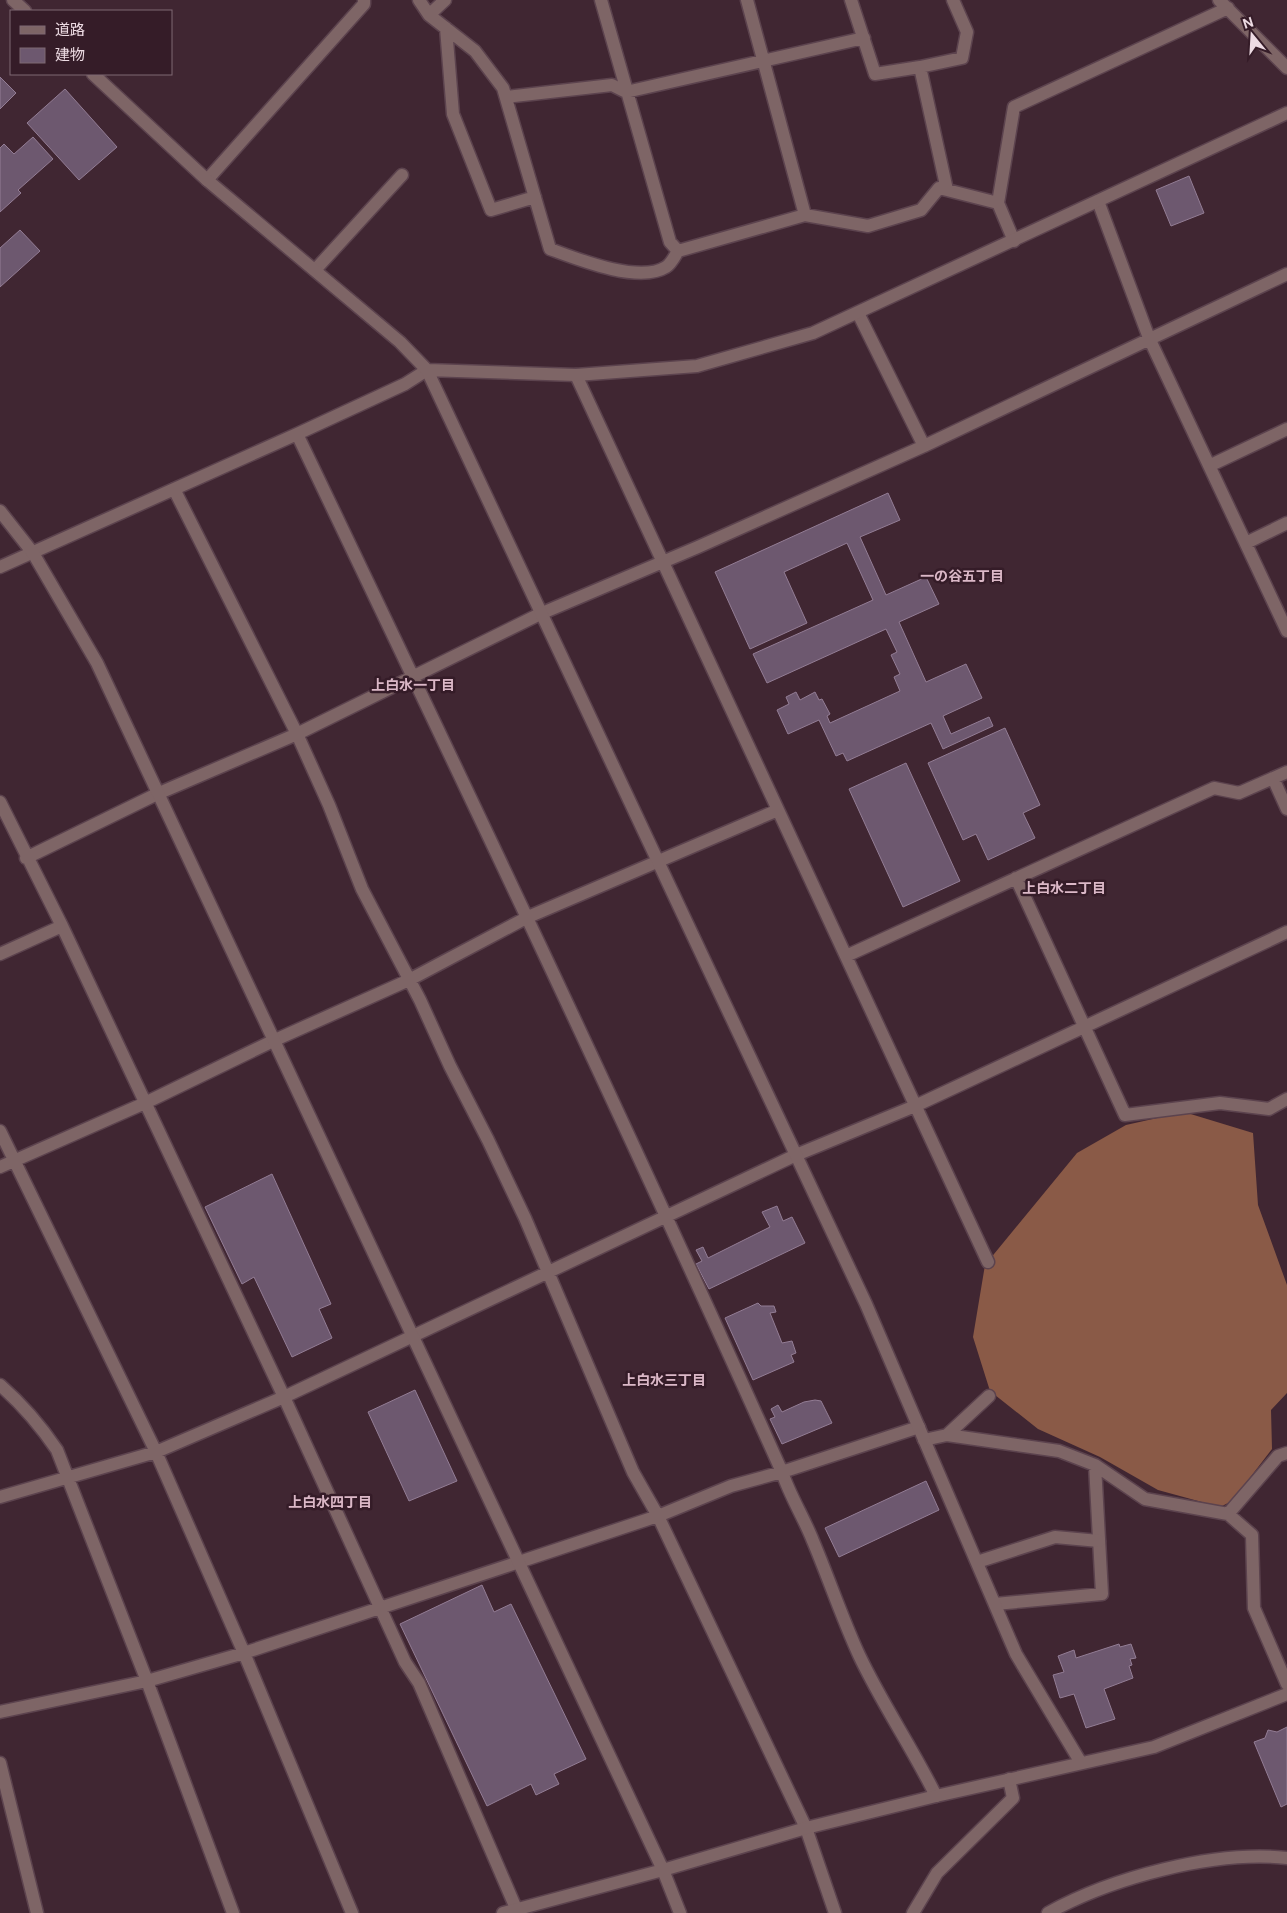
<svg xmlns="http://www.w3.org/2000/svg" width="1287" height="1913" font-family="'DM Sans','Noto Sans JP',sans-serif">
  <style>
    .forest { fill: #8a5a47 }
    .building { fill: #6d586f; stroke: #937d95 }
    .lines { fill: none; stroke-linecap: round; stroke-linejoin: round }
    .minor-casing { stroke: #5c434e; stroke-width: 15 }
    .tertiary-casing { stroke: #5c434e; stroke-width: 15 }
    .minor { stroke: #7e6566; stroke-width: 12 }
    .tertiary { stroke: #7e6566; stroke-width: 12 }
    .labels { text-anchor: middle; stroke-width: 5; stroke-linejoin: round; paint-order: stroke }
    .neighbourhood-label { font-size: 14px; font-weight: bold; fill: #dbb8c7; stroke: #351c28 }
  </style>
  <rect width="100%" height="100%" fill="#402632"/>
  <path class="forest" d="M1184,1112L1253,1133L1258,1205L1287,1285V1393L1271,1410L1272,1449L1232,1501L1220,1507L1158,1490L1100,1457L1038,1429L990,1391L973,1337L985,1265L1077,1153L1126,1125Z"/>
  <path class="building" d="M0,77L16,93L0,109Z
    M65,89L117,147L79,180L27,123Z
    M33,137L53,159L18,190L21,193L0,212V148L4,144L14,154Z
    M1189,176L1204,213L1171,226L1156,190Z
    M20,230L40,251L0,287V248Z
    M888,493L900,520L860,537L886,595L926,577L939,604L899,622L926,682L966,664L982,698L943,716L951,734L989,717L993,726L943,749L931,723L847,761L843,753L836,756L819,720L788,734L777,710L789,704L786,697L796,692L800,700L815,692L819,700L822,699L830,714L827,716L830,723L900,691L894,677L900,674L891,655L897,652L886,629L767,683L753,654L873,600L847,543L784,572L807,623L750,649L715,572Z
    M1005,728L1040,805L1023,813L1035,838L988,860L976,834L963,840L928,763Z
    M906,763L960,881L903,907L849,789Z
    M272,1174L331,1304L319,1309L332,1338L292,1357L254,1277L242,1284L205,1207Z
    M777,1206L783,1221L792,1217L805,1243L709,1289L696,1264L702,1261L696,1250L703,1247L708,1258L770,1227L762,1212Z
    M758,1303L761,1306H774L776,1312L770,1313L782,1343L792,1341L796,1353L791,1355L794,1362L753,1380L725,1318Z
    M415,1390L457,1481L409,1501L368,1412Z
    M815,1400L821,1401L832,1423L782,1444L770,1419L775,1417L771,1409L778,1405L782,1412L804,1402Z
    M926,1481L939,1510L839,1557L825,1528Z
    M482,1585L494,1612L511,1604L586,1759L554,1774L559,1784L536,1795L531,1784L487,1806L400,1624Z
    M1119,1644L1120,1647L1131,1644L1136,1658L1130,1659L1132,1665L1129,1666L1133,1678L1104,1689L1115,1719L1086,1728L1074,1694L1060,1698L1053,1675L1064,1672L1058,1656L1074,1650L1076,1658Z
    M1287,1727V1804L1281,1807L1254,1742L1265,1738L1268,1730L1277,1732Z"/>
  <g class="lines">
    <defs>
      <path id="minor" d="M419,0L429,15L475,51L503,88L550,249C577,259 639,284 666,267C671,264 675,256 678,251L805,215L868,226L921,210L939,188L998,203
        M601,0L670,242L678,251
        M747,0L805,215
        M851,0L875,74L920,67L947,190
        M1219,0L1287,68
        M429,15L445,0
        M446,28L453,114L491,210L535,197
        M920,67L962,58L967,32L953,0
        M506,97L612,85L626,92L864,38
        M207,180L364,4V0
        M1098,201L1149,338L1287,631
        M1014,241L998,203L1014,107L1228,8
        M315,270L402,175
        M858,313L924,446
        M576,375L988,1262
        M297,434C462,779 626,1123 782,1472C790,1496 804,1518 813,1541C829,1579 842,1618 859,1655C882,1704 912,1747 936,1796
        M1211,465L1287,429
        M174,489L297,734L329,805L362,889L420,1000L450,1066L488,1140L525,1218L633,1472L658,1516L731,1486L782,1472L919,1427
        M1246,543L1287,523
        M0,567L297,434L405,384L427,370
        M1273,778L1287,809
        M0,802L62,926L284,1397L405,1662L419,1683L518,1913
        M26,858L157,794L297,734L540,614L698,547L924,446L1287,274
        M1016,878L1125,1115L1220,1103L1269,1109L1287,1099
        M0,954L62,926
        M846,956L1214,788L1239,793L1287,772
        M0,1131L156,1452L244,1653L352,1913
        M0,1167L145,1103L275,1040L409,980L528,917L778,810
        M0,1385C23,1405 40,1425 57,1450L147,1681L233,1913
        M947,1435L989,1396
        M924,1440L947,1435L1059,1451L1095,1465L1145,1499L1228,1514L1278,1456L1287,1453
        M0,1497L156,1452L284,1397L796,1155L915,1106L1287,932
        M1228,1514L1252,1535L1254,1608L1287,1684
        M995,1604L1102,1594L1095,1465
        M0,1712L147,1681L244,1653L658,1516L806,1828L835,1913
        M0,1763L37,1913
        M913,1913L937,1873L1013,1798L1009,1779
        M1048,1913C1111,1878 1214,1850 1287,1858"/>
      <path id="tertiary" d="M13,0L25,11
        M93,74L207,180L400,342L427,370L576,375L697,366L813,333L1287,113
        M427,370L866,1304L1016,1654L1081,1763
        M0,511L33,553L97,663L663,1870L680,1913
        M977,1562L1055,1537L1099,1541
        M503,1913L663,1870L806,1828L936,1796L1154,1747L1287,1694"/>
    </defs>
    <use href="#minor" class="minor-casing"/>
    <use href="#tertiary" class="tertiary-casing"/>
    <use href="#minor" class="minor"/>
    <use href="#tertiary" class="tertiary"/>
  </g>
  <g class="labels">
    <g class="neighbourhood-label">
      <text x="962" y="581">一の谷五丁目</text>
      <text x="413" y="690">上白水一丁目</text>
      <text x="1064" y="893">上白水二丁目</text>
      <text x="664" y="1385">上白水三丁目</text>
      <text x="330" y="1507">上白水四丁目</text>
    </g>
  </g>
  <rect x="10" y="10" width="162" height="65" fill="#351c28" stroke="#7f6873"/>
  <rect x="20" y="26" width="25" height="8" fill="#7e6566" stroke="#7f6873"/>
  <text x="55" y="35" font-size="15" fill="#eddbe3">道路</text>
  <rect x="20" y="48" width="25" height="15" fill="#6d586f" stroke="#7f6873"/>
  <text x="55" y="60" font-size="15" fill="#eddbe3">建物</text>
  <g transform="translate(1252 35) rotate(342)" stroke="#351c28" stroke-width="4" paint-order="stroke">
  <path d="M0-4L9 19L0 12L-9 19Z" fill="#eddbe3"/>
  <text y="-8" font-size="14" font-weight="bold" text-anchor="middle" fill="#eddbe3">N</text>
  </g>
</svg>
